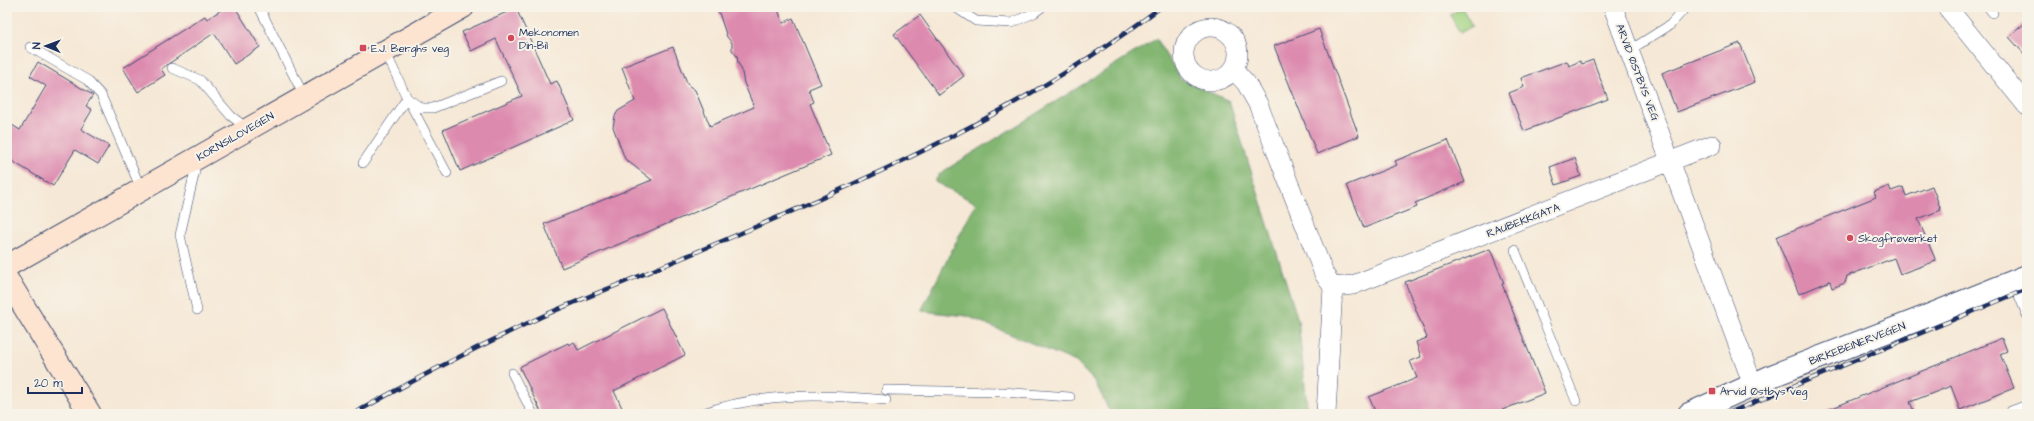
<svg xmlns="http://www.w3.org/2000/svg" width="2034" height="421" font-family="'Architects Daughter',sans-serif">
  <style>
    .green { fill: #a3d483; stroke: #5f8270 }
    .forest { fill: #82b671; stroke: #4e7268 }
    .building { fill: #dd8aaf }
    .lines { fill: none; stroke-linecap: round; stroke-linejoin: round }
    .service-casing { stroke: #3c4b70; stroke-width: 10 }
    .minor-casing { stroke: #3c4b70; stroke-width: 20 }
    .tertiary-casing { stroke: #3c4b70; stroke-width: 24 }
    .secondary-casing { stroke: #3c4b70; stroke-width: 24 }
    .service { stroke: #fff; stroke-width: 9 }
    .minor { stroke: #fff; stroke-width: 19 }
    .tertiary { stroke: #fff; stroke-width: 22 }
    .secondary { stroke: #fde4d1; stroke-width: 22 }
    .rail-casing { stroke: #1b2f5e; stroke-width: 4.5 }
    .rail { stroke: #f7f3e8; stroke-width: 3; stroke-dasharray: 9; stroke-linecap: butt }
    .poi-dot { fill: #d1495b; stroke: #f7f3e8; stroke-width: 1.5 }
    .labels { text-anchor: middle; stroke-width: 4; stroke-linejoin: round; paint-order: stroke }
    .poi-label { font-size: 11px; fill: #1b2f5e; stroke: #f7f3e8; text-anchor: start }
    .street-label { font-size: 11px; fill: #1b2f5e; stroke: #f7f3e8 }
  </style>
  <rect width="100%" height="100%" fill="#f7f3e8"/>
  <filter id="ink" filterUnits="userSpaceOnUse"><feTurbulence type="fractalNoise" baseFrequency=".025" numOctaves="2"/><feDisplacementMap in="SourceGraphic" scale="8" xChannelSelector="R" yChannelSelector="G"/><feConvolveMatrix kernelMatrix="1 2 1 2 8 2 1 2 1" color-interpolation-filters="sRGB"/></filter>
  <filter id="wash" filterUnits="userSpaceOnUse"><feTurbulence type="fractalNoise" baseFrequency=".012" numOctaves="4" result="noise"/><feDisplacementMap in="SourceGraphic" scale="16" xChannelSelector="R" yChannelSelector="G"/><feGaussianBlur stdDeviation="0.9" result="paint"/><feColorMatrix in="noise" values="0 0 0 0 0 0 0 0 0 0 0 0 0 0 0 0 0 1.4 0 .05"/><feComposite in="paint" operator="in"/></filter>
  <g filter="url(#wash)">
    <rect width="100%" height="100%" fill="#f6e8d6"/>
    <path class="green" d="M1462,8L1472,26L1460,33L1450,15Z"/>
    <path class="forest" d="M1156,39L1181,79L1229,101L1298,320L1308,414H1111L1095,382L1076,362L967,316L921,311L976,203L935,182L939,174Z"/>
    <g id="blocks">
      <path class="building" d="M226,7H235L260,47L234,64L214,33L161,69L165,75L138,92L123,68L205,16L207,19Z
        M717,7H777L783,23L793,18L821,84L809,89L814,102L810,104L831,155L562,268L544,224L652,180L625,159L613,127L615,116L618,111L635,101L622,67L673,47L688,85L695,90L710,126L754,107L744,83L741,68L738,63L737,56L732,50V43L727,37Z
        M516,8L550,84L557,81L574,120L460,171L443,130L522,96L496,39L471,51L462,32Z
        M920,15L964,76L939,95L894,34Z
        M2027,21V57L2009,37Z
        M1319,29L1359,136L1317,154L1274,46Z
        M1740,43L1755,82L1677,112L1662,73Z
        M1593,60L1608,99L1524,131L1509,93L1524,87L1521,78L1567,61L1569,66L1580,61L1582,64Z
        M38,62L93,95L86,106L92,110L81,129L109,146L98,164L75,150L53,186L7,158V122L20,130L46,86L30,76Z
        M1448,140L1465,182L1415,203L1417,207L1364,228L1347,185L1397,165L1395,161Z
        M1575,158L1581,176L1556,185L1550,167Z
        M1889,186L1891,191L1903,187L1906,196L1932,186L1941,210L1918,219L1936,261L1900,274L1894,258L1847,276L1845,283L1832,288L1830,281L1799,294L1776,237L1876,197L1874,192Z
        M1490,249L1504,283L1502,284L1545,393L1492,414H1376L1369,397L1417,378L1410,361L1421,357L1416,342L1427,338L1405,282Z
        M662,308L685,355L614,391L625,414H542L520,368L521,366L568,343L569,345L574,342L578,350Z
        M2002,338L2007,351L2000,354L2014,388L1960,410L1951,386L1910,402L1915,414H1818Z"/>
    </g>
  </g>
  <g filter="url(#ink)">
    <use href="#blocks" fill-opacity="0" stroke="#3c4b70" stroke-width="1"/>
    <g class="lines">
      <defs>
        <path id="service" d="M259,7L304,96
          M955,7L976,21L1011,23L1034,13L1042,7
          M1988,7L1993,13
          M30,47L87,80L101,95L141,189
          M1630,50L1670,25L1686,7
          M385,51L407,98L421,108H433L501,81
          M172,68L200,80L231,116L247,128
          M193,160L195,171L180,235L197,310
          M363,163L407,98L447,173
          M1515,250L1576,401
          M2013,281L2027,315
          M512,373L533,414
          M886,390L1002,392L1070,397
          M2011,411L2027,405
          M701,414C761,392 823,394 886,400"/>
        <path id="minor" d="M1613,7L1753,385
          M1947,7L2027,106
          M1184 54a27 27 0 1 1 54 0a27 27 0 1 1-54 0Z
          M1233,69L1246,83L1258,104L1324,274L1333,287L1326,414
          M1333,287L1353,285L1712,145"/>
        <path id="tertiary" d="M1689,414L1774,375L1930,315L2027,276"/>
        <path id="secondary" d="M7,266L463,7
          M7,279L90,414"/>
      </defs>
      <use href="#service" class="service-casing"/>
      <use href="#minor" class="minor-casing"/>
      <use href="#tertiary" class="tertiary-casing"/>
      <use href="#secondary" class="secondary-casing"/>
      <use href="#service" class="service"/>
      <use href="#minor" class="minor"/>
      <use href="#tertiary" class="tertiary"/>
      <use href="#secondary" class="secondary"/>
      <defs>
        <path id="rail" d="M353,414C415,379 478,346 543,316C576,301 611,288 644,274C822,199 1006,125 1161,7
          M1726,414L2027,289"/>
      </defs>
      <use href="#rail" class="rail-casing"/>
      <use href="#rail" class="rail"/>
    </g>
  </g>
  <g class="poi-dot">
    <circle cx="511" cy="38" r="4"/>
    <rect x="359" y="44" width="8" height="8" rx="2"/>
    <circle cx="1850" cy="238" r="4"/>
    <rect x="1708" y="387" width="8" height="8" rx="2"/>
  </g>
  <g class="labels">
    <g class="poi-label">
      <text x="519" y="36">Mekonomen<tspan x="519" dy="13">Din-Bil</tspan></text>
      <text x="371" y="52">E.J. Berghs veg</text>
      <text x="1858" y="242">Skogfrøverket</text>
      <text x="1720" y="395">Arvid Østbys veg</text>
    </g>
    <g class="street-label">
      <text transform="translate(1638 72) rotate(69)" y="4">ARVID ØSTBYS VEG</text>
      <text transform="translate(235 136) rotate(-30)" y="4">KORNSILOVEGEN</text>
      <text transform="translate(1523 220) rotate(-21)" y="4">RAUBEKKGATA</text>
      <text transform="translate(1857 343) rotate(-21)" y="4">BIRKEBEINERVEGEN</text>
    </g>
  </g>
  <rect width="2034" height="421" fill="none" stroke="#f7f3e8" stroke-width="24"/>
  <g transform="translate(46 46) rotate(271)" stroke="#f7f3e8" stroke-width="3" paint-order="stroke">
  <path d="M0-3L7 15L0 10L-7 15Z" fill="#1b2f5e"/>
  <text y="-6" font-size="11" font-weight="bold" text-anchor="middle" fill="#1b2f5e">N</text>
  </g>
  <path d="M28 387v6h54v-6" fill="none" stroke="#1b2f5e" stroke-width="2"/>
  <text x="34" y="387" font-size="12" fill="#1b2f5e" stroke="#f7f3e8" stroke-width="3" paint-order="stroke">20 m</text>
</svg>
